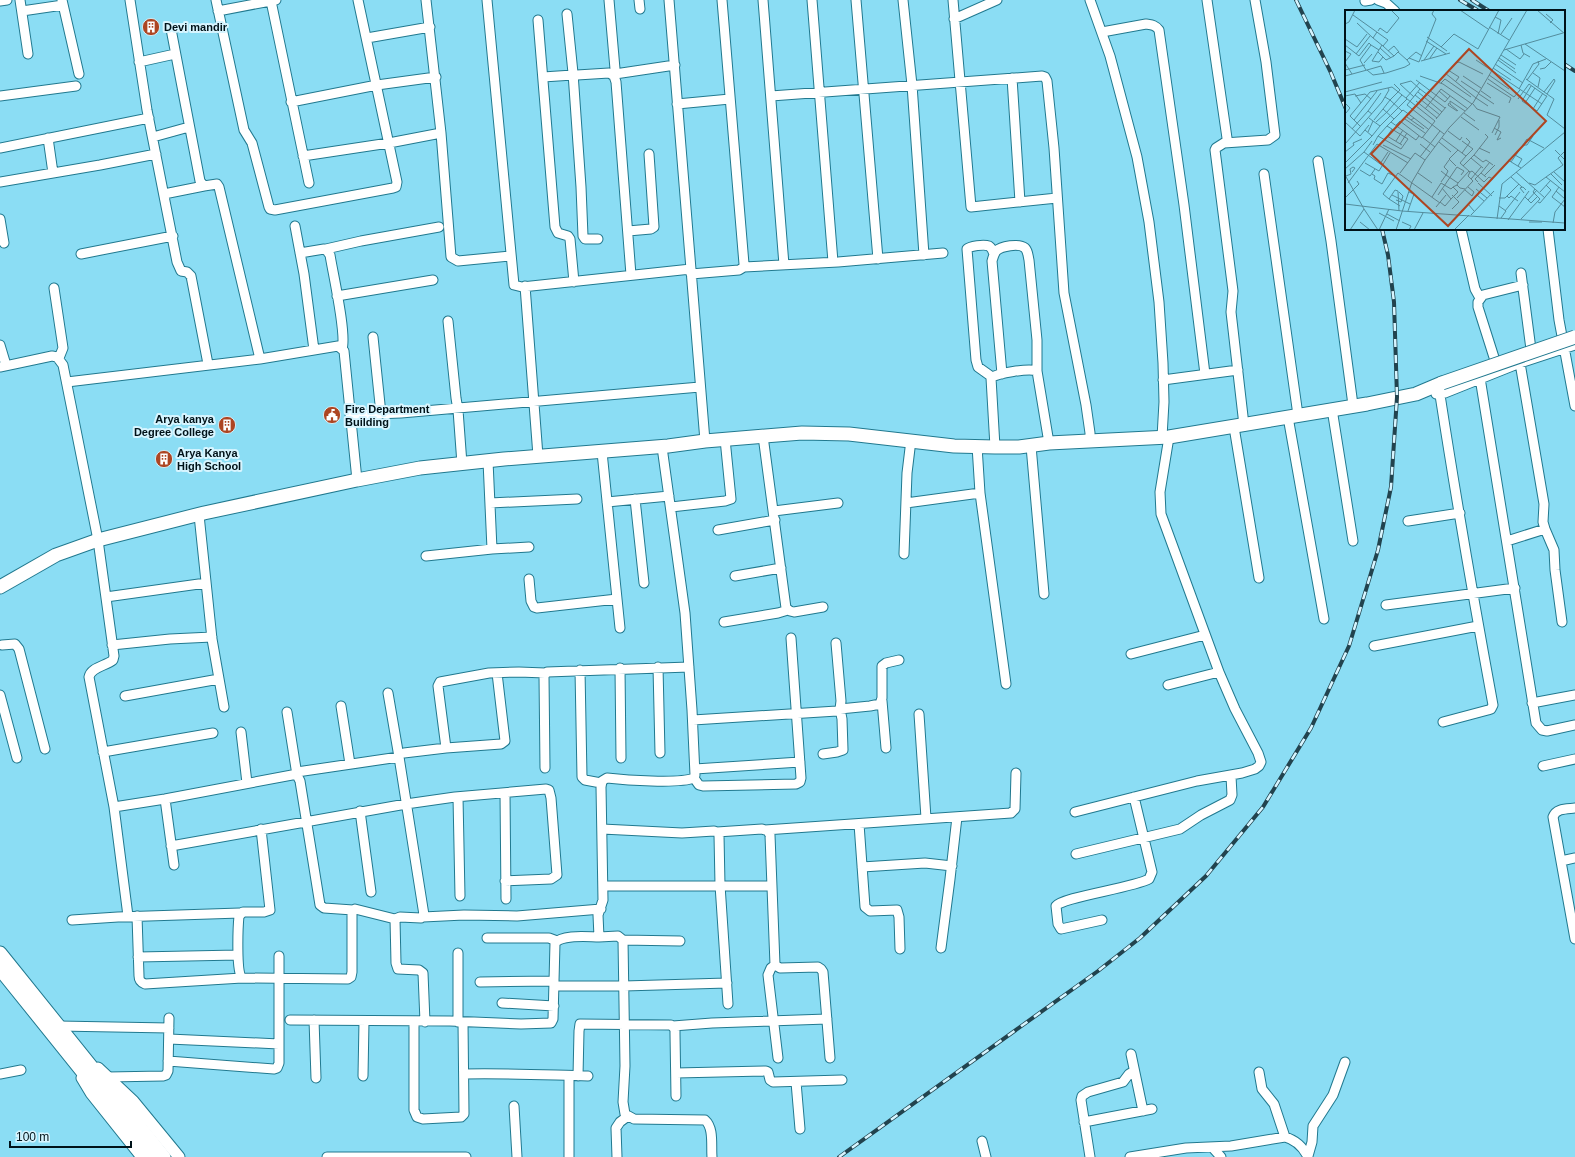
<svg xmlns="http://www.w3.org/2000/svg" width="1575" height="1157" font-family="Helvetica,sans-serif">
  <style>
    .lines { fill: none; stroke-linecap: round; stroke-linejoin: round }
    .minor-casing { stroke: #21798f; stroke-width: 11 }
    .tertiary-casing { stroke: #21798f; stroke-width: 13 }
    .secondary-casing { stroke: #21798f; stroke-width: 15 }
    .minor { stroke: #fff; stroke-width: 9 }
    .tertiary { stroke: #fff; stroke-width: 11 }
    .secondary { stroke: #fff; stroke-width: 13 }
    .rail-casing { stroke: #22434e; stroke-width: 4 }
    .rail { stroke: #d7f5ff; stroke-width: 2.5; stroke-dasharray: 8; stroke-linecap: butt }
    .secondary-bridge-casing { stroke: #21798f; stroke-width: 15; stroke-linecap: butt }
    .secondary-bridge { stroke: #fff; stroke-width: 13 }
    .labels { text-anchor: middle; stroke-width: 4; stroke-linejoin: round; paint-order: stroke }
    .poi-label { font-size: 11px; font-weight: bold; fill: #001219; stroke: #d7f5ff; text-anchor: start }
    .inset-road { fill: none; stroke: #538c9c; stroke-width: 1 }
    .view { fill: #ad4522; fill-opacity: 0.15; stroke: #ad4522; stroke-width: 2 }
    .inset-edge { fill: none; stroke: #001219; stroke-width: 2 }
  </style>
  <rect width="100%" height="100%" fill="#8bddf4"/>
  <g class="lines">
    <defs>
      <path id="minor" d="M20,0L28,54
        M62,0L79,74
        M130,0L147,110L177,262L181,271L187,272L191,276L208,364
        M216,0L244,130L252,143L269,207L270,209L275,210L393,188L396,187L397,182L358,0
        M426,0L441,133L451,257L458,261L511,256
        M487,0L514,285L522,287L691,269
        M609,0L615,69L614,76
        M639,0L640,9
        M669,0L705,441
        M763,0L784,265
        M812,0L833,262
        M856,0L878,259
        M903,0L912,85L924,255
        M953,0L971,207L1057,198
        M1090,0L1110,56L1137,157L1149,222L1159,302L1163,363L1164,402L1162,437
        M1207,0L1227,138V141L1216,148L1215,150L1233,291L1231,312L1244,425
        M1378,0L1386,3L1395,11
        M0,1L7,0
        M271,1L309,183
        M1365,1L1371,0
        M22,11L63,5
        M218,11L276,0
        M567,14L573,73L577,75L609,73L614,76L616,82L631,275
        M954,19L997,0
        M538,20L555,227L558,233L568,236L570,239L574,282
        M171,29L200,181L204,186L217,184L219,187L260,359
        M1102,32L1146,24C1152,25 1155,25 1159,30L1184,205L1205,374
        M367,38L430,27
        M139,62L175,54
        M573,73L581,187L583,236L585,239H598
        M615,74L675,65
        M543,77L573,75
        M1012,78L1020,202
        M0,96L76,86
        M771,96L1042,76L1045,77L1047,81L1054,148L1064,293L1086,405L1090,433V442
        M291,102L377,85L436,77
        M677,104L730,99
        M153,137L189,127
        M48,138L53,173
        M1224,143L1268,140L1275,135L1266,62L1255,0
        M0,148L149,118
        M303,156L389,143L441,133
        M1318,161L1331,241L1353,405
        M1264,174L1298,415
        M0,182L100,165L156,154
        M164,194L204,186
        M0,219L4,243
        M295,226L304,274L314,350
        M1461,229L1475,289L1480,298
        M1548,229L1559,320L1575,406
        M628,231L651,229L654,227L649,154
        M326,249L361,241L439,227
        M300,253L324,249L327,251L330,255C333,274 347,335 342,349
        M81,254L173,236
        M744,267L838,262L943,253
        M1521,273L1532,357
        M691,274L739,270L744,267V264L722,0
        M525,286L538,456
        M54,288L63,348L59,358
        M337,296L433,280
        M448,321L456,398L458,410L462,464
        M373,337L381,414
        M0,345L6,365
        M1520,363L1544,504L1543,522L1545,529L1554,550L1555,570L1562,622
        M0,367L52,356L57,357L63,365L98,540L114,656L113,660C106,666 91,667 89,677L114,807L128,916
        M1498,370L1478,307V302L1483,295L1523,285
        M1002,374L992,261C993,257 994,254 996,251C1001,246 1019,243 1025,248C1028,251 1028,256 1029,260L1037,340V371L1049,443
        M992,377L978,367L976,360L967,249C970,246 984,244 989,246C992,248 993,251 994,254
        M1480,378L1536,723L1542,730L1547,731L1575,725
        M1163,380L1238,370
        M67,382L260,359L338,346L344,351L357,480
        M1436,394L1445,393L1520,363L1575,345
        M1440,395C1456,498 1474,602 1493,705L1491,709L1488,710L1443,722
        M1332,409L1353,541
        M350,415L401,413L700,387
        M1288,417L1324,619
        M1234,427L1259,578
        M763,436L786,608L790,611L794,612L823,607
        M977,446L980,493L1006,684
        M1031,446L1044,594
        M662,447L685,613L692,710L695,775L694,778C679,784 625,780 607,778L602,781L601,787L603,900L598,915L599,937L618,936L623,940L625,1066L623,1102L625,1114L634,1119L705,1120C714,1128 711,1145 712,1157
        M995,447L991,378C997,373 1029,368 1037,371
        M602,452L620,628
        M488,461L492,549
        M635,499L644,583
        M607,502L669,496
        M490,503L577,499
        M906,503L980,493
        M671,507L725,501L731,499L725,439
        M774,511L838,503
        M199,515L212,639L224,707
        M1408,521L1460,513
        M718,530L775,520
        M1507,541L1545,529
        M904,554L907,473L911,440
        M426,556L492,549L529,547
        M735,576L781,568
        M529,579L531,601L534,607L537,608L617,599
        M106,597L206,583
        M1386,605L1515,588
        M724,622L778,613L788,610
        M2,645L15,644L19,649L45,749
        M112,645L170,639L212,637
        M1374,646L1478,626
        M1131,654L1205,635
        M658,667L660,753
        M620,668L621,758
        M580,670L582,777L585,780L601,783
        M1168,685L1219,672
        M0,695L17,758
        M125,696L219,679
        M882,701L886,748
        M1532,703L1575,695
        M341,706L350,764
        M287,712L297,775
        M919,714L926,818
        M693,720L837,711L840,709L841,701L836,643
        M241,732L247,783
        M446,748L501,744L505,741L497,673
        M103,752L213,733
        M823,754L837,752L843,750L842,719L840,709L870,706L880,704L882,698V666L886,663L899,660
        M1543,766L1575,759
        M545,768L544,676L547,672L689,667
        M695,769L800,762
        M297,772L399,757L388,693
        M694,778L699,785L703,786L796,784L800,782L801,778L791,638
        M505,793L506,899
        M458,797L460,896
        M165,799L174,865
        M114,807L165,799L292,775H297L300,781L320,905L324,908L353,910
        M1575,808C1567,809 1556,808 1553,817L1575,939
        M360,811L371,892
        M1075,812L1197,781L1242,773L1255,769L1259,766L1261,762L1258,753L1235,709L1219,672L1161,514L1160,492L1169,437
        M859,824L865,907L870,911L897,910L899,917L900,949
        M261,829L270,910L264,912H243L239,916C238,926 236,972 242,978L348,979L351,977L352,972V911L355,909L395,919
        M602,829L682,833L714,831L717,832L719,835L720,885L728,1004
        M765,830L1011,813L1015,809L1016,773
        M717,832L762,829L768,831L770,835L775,965L780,968L818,967L821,969L823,972L830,1058
        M171,846L406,804L455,797L546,789L549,790L551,798L557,875L551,879L505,881
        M1076,854L1180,829L1201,815L1230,800L1232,795L1231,776
        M1561,861L1575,858
        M862,867L925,863L952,866
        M603,886H772
        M137,916L139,976C139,980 140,982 145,984L242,978
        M423,917L464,915L517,916L601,909
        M72,920L118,917L240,913
        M1102,920L1061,929L1058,924L1056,906C1063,897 1132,888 1149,879L1152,872L1134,797
        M487,938H549L557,941
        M623,940L680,941
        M941,948L950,879L957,817
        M458,953V1022
        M138,957L238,955
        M775,965L771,968L768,975L778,1058
        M480,982L554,981
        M554,986H624L727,983
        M502,1003L554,1006
        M290,1020L450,1021L521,1024L551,1023L553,1019L555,943C563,934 588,937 599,937
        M314,1020L316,1078
        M414,1022V1110L417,1117L423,1119L461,1117L464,1114L463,1022
        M425,1022L423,973L419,970L398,969L396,963L395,919L400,917L421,918L424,915L399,757L400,754L404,753L446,748L438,686L440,682L489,673L519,672L545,673
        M58,1026L169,1028
        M673,1026L712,1023L827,1019
        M169,1039L279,1044
        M1131,1054L1143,1111
        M168,1061L274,1069L277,1068L279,1063V956
        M1259,1072L1262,1089L1274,1104L1285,1137
        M676,1073L766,1071L768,1072L770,1080L773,1082L842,1080
        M0,1074L21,1070
        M464,1074C506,1073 546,1075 588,1076
        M363,1076L364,1021
        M578,1076L579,1031L580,1024L671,1025L675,1029V1034L676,1096
        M108,1077L163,1076L166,1075L168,1071L169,1018
        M796,1082L800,1129
        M514,1106L517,1157
        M1084,1122L1152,1109
        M982,1141L986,1157
        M1212,1147L1221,1157
        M1308,1156L1312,1142L1313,1126L1333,1095L1345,1062
        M327,1157H466
        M569,1157V1076
        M617,1157L616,1128L620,1122L628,1116
        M1090,1157L1081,1100L1082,1096L1088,1092L1123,1082L1129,1074L1134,1071
        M1130,1157L1186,1148L1231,1146L1285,1137C1296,1140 1303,1147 1308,1157"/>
      <path id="tertiary" d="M98,1068L133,1101L179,1157
        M82,1078L91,1093L142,1157"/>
      <path id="secondary" d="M0,587L56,555L98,540L204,513L357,480L420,468L504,459L668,446L705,441L802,433L849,434L954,446L995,447H1019L1049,443L1169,437L1367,404L1416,394L1442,383
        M0,953L164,1157
        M0,969L151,1157"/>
    </defs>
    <use href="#minor" class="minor-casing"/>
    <use href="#tertiary" class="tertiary-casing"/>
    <use href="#secondary" class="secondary-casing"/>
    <use href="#minor" class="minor"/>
    <use href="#tertiary" class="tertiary"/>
    <use href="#secondary" class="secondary"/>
    <defs>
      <path id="rail" d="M1296,0L1331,73L1346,109
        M1460,0L1477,10
        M1472,0L1489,11
        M1564,64L1575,71
        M839,1157L1098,971L1140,938L1206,876L1263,807L1311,728L1349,646L1378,550L1391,487L1397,397L1394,302L1388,255L1382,229"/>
    </defs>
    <use href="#rail" class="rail-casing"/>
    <use href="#rail" class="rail"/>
    <defs>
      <path id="secondary-bridge" d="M1442,383L1575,337"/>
    </defs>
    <use href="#secondary-bridge" class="secondary-bridge-casing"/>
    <use href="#secondary-bridge" class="secondary-bridge"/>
  </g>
  <defs>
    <symbol id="building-disc" viewBox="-11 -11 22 22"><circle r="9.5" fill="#ad4522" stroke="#d7f5ff"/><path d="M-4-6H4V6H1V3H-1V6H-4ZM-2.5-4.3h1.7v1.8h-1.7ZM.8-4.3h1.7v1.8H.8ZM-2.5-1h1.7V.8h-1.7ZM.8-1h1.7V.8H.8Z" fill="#fff"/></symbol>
    <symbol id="civic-disc" viewBox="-11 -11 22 22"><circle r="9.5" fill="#ad4522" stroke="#d7f5ff"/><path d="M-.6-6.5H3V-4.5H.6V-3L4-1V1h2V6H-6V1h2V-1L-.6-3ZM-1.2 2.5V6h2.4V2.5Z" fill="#fff"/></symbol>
  </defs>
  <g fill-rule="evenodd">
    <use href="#building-disc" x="141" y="17" width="20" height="20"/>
    <use href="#civic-disc" x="322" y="405" width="20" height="20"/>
    <use href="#building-disc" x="217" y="415" width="20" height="20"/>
    <use href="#building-disc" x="154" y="449" width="20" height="20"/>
  </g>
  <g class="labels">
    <g class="poi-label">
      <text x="164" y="31">Devi mandir</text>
      <text x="345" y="413">Fire Department<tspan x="345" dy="13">Building</tspan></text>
      <text x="214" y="423" text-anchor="end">Arya kanya<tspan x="214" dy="13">Degree College</tspan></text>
      <text x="177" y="457">Arya Kanya<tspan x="177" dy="13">High School</tspan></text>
    </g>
  </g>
  <g transform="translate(1345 10)">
    <rect width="220" height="220" fill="#8bddf4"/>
    <path class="inset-road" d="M115,0L143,19M192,0L220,24M201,4L208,10L205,13M8,5L43,30L38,36L49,46L53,42L62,50M150,7L156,10L153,24M12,13L28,28M0,14L4,12L10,0M144,17L164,30M33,21L35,18L42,23L54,8L46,0M32,22L28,28L38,36M156,24L167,8M82,27L102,41M0,29L12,37L22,24M81,31L101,44M180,34L220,61M0,35L14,46L24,33L26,35M37,35L27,51L34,52L38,47M176,35L178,43L185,47M96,37L109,24L133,39L154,0M35,38L46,48M161,39L175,49L179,44M159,40L218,23M0,41L6,44L0,52M43,41L49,36L54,42M33,42L41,50L49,46M11,44L25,26M156,45L171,55M64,48L71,42L77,46M85,48L92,38M154,48L170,59M79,50L89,36M131,50L197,94M153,50L171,63M76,51L105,43M0,53L7,64M19,53L27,44M111,53L114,52L138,64M150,54L178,73M148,58L166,70M195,59L200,58L206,52M0,60L20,55M21,60L15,50L26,35L34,40M22,60L36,56L39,63M103,60L114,67L111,71M100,63L131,88M188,63L195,68L193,77M144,65L164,79M0,66L22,60L28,65L41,63L60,57L65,54L62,50L64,48L74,52L91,9L87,4L89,0M75,66L98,74L127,94M118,66L136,78M143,69L169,87L175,80M181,69L209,89L202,105L220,119M71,70L100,92L105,86M182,70L194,54L193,51M116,71L134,83M96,73L100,69L126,87M142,73L166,88L164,93M174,79L188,54L201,49M94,81L103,89M136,81L146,88M0,82L37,72M73,82L97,102M199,82L209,69L210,71L202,84M134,84L149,94M70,85L95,105M0,86L10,84L16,93M10,86L20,84L26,89M40,87L45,90L55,80L49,74M69,87L55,74L66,71L75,79M61,88L75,72M131,88L143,96M173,89L184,74L201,86H202L192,101L177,91L186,76M71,91L92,108M0,93L5,98L1,103M104,93L103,95L112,101M180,93L190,78M128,94L132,99L155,107L147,123M80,99L96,79L123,99M188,99L198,83M23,101L36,83M113,101L105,94V91L120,101M42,102L57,85M119,103L130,111M62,107L66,110L69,108L83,119M116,107L134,120M49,109L58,100L69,108M60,109L80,123M91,109L101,97M9,110L32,81M29,110L38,99M66,110L79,119M28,111L35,116L62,89M0,112L15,126L24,115M31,112L42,102M46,112L71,130L74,126M51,115L55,111L77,128L87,115M42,116L49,109L38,99L45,90L57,101M16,117L5,106L25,82L47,77L90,111L87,115M149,118L156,122L152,130L156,128M7,119L23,101L27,104M20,120L27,126L35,116M103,121L115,130L117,127M23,122L28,111L24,108M99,124L62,95L75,79L100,98M150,125L154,117V110M42,126L57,135M77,127L90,137M97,128L121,146L115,153L125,162L127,161L139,172L144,167L148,169M40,130L47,119M51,131L58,120M117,131L128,139L121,146M94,132L106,142M0,134L37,92L44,80L43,78M32,134L63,153M55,134L62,123M75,134L85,142M28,135L33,126L34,125L42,116L63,129L56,139L33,126M38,135L66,149M178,135H182L188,126M134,138L145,143M210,140L220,150M220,141L213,148L218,155L201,167L220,182M0,142L9,135L8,133L17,129M19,142L27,131M117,143L125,132L121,128M129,145L143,127L140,124M170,145L177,149L173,156M75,147L95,121M126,148L129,145L138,152L141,150L148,155M104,150L99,157L103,161L101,165L113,173L112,175L115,178L120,179M163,150L176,158M166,152L182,129L199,138M0,153L27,126M20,153L34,161L45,143M35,154L43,142M111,156L104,149L113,140M118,156L126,148L138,158M0,159L19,142L42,159M15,160L25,166L30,159M171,162L200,188M209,162L220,172M55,163L70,143L80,150M73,163L87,173M136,163L145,152M27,164L30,166L29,169L37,174L43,163L50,166M206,164L217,175M0,165L19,199L5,220M1,166L6,164L5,159L8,157L10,158L7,162M139,166L150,155M166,167L177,177M126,169L136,157M96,172L101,165L96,161M133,172L130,169L136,163L141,167M3,173L32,134M113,173L124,161M133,173L147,186M184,173L190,175L201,167M214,177L207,187L220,197M97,178L106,189L113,182L108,177L112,175M131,179L142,188M120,180L127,186L129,182L123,177M195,182L206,170M179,183L175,178L178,177L181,180M47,185L65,194M93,185L112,157L119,161L116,165M107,185L114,192L107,199M162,186L164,188L166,186L173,191M87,187L96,173L106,179L108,177M180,187L186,193L193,186M0,188L14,174L12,171M112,188L128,171L123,166L125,162M154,188H160L174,174M44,189L55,196M51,190L56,192L58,186L54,182M183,190L192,180M95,192L100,196L106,189M193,192L195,193L206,180L201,175M0,194L57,201L220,213M154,196L161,201L156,208M91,197L101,185M19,199L33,220M54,201L53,181L50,180L44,189L38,184L53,163L95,193M63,201L69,184L64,182M129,201L123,194L132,185L139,191M160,201L175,182M57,202L67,172L80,150L104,118L128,93L182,0M34,203L49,211M42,204L55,211M126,205L149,181M152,209L157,174L220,122M176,209L195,189L188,182L190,179M163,210L184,181M15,212L25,220M57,212L66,216L64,220M184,212H197M208,213L210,202L220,189L211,181M34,220L44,199M51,220L57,202M69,220L78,203M109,220L124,205"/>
    <path class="view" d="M124,39L201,111L103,216L26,144Z"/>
    <rect width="220" height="220" class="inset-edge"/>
  </g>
  <path d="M10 1141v6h121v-6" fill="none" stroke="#001219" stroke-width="2"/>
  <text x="16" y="1141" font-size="12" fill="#001219" stroke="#d7f5ff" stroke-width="3" paint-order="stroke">100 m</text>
</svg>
